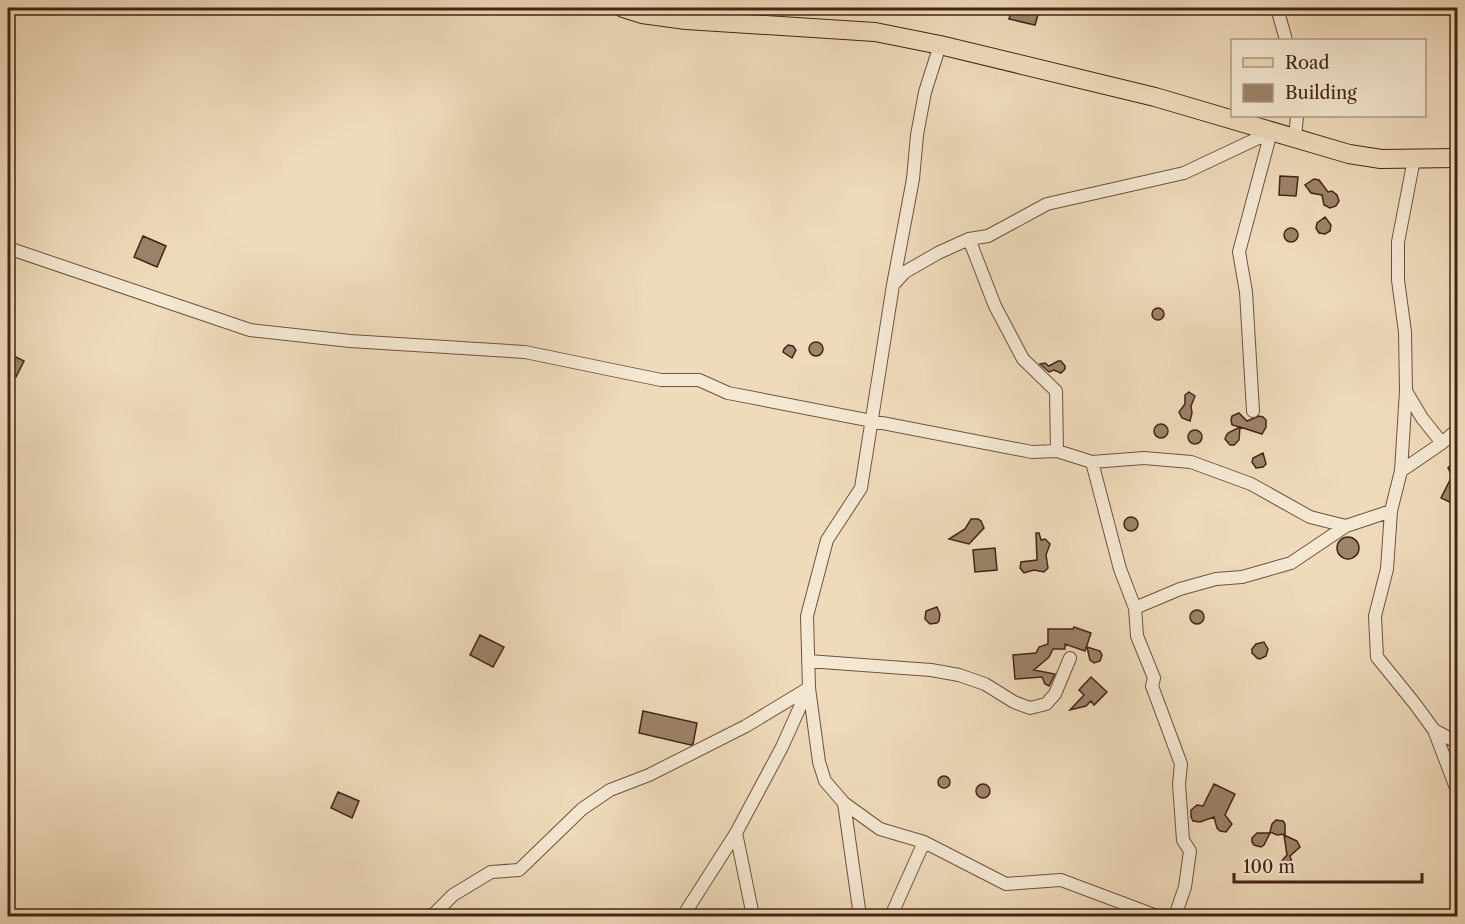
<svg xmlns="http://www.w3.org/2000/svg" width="1465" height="924" font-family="'Libre Caslon Text',serif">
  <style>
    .building { fill: #9c836b; stroke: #432415; stroke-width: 1.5 }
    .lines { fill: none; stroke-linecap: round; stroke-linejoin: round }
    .minor-casing { stroke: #6e523e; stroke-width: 14 }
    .primary-casing { stroke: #432415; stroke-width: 20 }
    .minor { stroke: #f5e8d3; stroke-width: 12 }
    .primary { stroke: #efdbbb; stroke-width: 18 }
  </style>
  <rect width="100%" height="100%" fill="#efdbbb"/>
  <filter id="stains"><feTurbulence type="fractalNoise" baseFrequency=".00333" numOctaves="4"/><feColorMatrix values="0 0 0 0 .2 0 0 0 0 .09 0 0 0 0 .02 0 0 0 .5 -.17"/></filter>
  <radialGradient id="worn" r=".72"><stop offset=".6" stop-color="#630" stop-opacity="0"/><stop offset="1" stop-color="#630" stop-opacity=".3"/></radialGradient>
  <path class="building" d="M1012,8H1024L1039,11L1035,25L1009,19Z
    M1280,176L1298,177L1296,196L1279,195Z
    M1314,179L1319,180L1328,192L1332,191L1337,195L1339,201L1336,206L1330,208L1324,205L1322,195L1311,193L1305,185Z
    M1325,217L1331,225L1330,231L1325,234L1319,233L1316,228L1317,223Z
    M1284 235a7 7 0 1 1 14 0a7 7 0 1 1-14 0Z
    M143,236L166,246L157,267L134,257Z
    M1152 314a6 6 0 1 1 12 0a6 6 0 1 1-12 0Z
    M809 349a7 7 0 1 1 14 0a7 7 0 1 1-14 0Z
    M788,345L793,346L796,350L792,358L783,352L784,349Z
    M8,353L24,361L16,377L8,372Z
    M1058,361H1061L1065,366V369L1061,373L1054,370L1049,372L1040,364L1045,363L1049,366Z
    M1189,392L1195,396L1191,406L1192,413L1190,421L1182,418L1179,412L1185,404V395Z
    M1239,413L1247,421L1259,416L1263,417L1266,420V427L1262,434L1240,427L1239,440L1234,445H1230L1225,439L1226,436L1228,433L1240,427L1232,425L1231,420L1232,416Z
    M1154 431a7 7 0 1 1 14 0a7 7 0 1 1-14 0Z
    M1188 437a7 7 0 1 1 14 0a7 7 0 1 1-14 0Z
    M1263,453L1266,464L1263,467L1256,468L1252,462L1253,458Z
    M1458,458V506L1441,498L1452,476L1448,468Z
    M1124 524a7 7 0 1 1 14 0a7 7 0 1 1-14 0Z
    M971,519H978L981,521L984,528L969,544L949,539L965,529Z
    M1036,533H1039L1041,540L1045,539L1050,544L1046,555L1048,568L1044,572L1034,570L1024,573L1020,568L1021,562L1037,560Z
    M1337 548a11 11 0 1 1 22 0a11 11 0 1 1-22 0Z
    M995,548L997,570L975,572L973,550Z
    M937,607L940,614L939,621L937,623L930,624L925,619L926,611Z
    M1190 617a7 7 0 1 1 14 0a7 7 0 1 1-14 0Z
    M1074,627L1091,633L1085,651L1065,644V649H1053L1049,657L1034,670L1055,674L1049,686L1045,684L1042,677L1015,679L1013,655L1036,653L1039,647L1048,644V629H1073Z
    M480,635L504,647L493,667L470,655Z
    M1264,642L1268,649L1266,656L1260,659L1257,658L1252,653V649L1256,644Z
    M1087,647L1100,651L1102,655L1100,661L1094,663L1090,660Z
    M1091,677L1107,692L1094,705L1091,701L1086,706L1070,710L1084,695L1079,690Z
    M643,711L697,723L693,744L691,745L639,733Z
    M938 782a6 6 0 1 1 12 0a6 6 0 1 1-12 0Z
    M1214,784L1235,794L1225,815L1232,824L1226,832L1220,831L1217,828L1214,817L1200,822L1193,821L1191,817V810L1197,805L1203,806Z
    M976 791a7 7 0 1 1 14 0a7 7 0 1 1-14 0Z
    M338,792L359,801L352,818L331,808Z
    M1276,820L1283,821L1285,824V834L1277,835L1270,832L1272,824Z
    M1257,833H1270L1264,845L1261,847L1254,845L1252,842V838Z
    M1284,835L1297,841L1300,847L1290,856L1293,866L1292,869L1286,873L1282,872L1278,865L1287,855Z"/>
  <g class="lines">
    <defs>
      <path id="minor" d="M1277,8L1286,40
        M1295,139L1297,116
        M1414,159L1398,242V280L1405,332L1406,391L1401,471L1391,511L1387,569L1375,616L1377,657L1415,704L1434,730L1458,793
        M969,239L995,306L1023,359L1056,391L1057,451
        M8,248L250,330L350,341L525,352L661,380H699L728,393L1032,452L1057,451L1092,462L1144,458L1191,462L1251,484L1310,517L1346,526
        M893,285L905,272L938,253L969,239L988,236L1047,204L1184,173L1271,132
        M1406,391L1422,418L1442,443
        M1253,411L1246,292L1239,252L1271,132
        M1092,462L1120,569L1135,608L1137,636L1154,678L1152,686L1181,764L1179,784L1183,840L1190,851L1185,887L1175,916
        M1401,471L1442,443L1458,429
        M1135,608L1180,589L1216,579L1242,577L1291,563L1346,526L1391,511
        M808,661L931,670L959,675L985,684L1014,702L1030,708L1046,704L1055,694L1070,658
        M1434,730L1458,743
        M844,803L880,829L924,842L1006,884L1061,880L1157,916
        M736,833L753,916
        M427,916L434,914L453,895L491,872L519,870L582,809L610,790L649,775L746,726L809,688
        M683,916L736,833L782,747L808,689
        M860,916L844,803L825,781L819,762L809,688L807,616L827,540L861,488L893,285L913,179L917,135L925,92L940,45
        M891,916L924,842"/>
      <path id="primary" d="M623,8L642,14L686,20L875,32L940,45L1155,97L1349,154L1381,159L1458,158"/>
    </defs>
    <use href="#minor" class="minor-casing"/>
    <use href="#primary" class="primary-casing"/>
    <use href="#minor" class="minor"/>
    <use href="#primary" class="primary"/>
  </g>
  <rect width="1465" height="924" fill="none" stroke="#efdbbb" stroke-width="30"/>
  <rect x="9" y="9" width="1447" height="906" fill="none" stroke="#432415" stroke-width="3"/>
  <rect x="15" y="15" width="1435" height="894" fill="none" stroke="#432415" stroke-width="1.5"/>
  <rect x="1231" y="39" width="195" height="78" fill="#f5e8d3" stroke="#ae9a87" stroke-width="1.5"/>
  <rect x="1243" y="58" width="30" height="9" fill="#efdbbb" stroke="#ae9a87" stroke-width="1.5"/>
  <text x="1285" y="69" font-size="18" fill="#432415">Road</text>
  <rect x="1243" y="84" width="30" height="18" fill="#9c836b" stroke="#ae9a87" stroke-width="1.5"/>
  <text x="1285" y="99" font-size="18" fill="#432415">Building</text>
  <path d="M1234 873v9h188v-9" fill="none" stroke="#432415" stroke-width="3"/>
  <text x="1243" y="873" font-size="18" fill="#432415" stroke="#f5e8d3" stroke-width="4.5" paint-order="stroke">100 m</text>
  <rect width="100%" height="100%" filter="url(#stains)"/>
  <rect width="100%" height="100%" fill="url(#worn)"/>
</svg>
